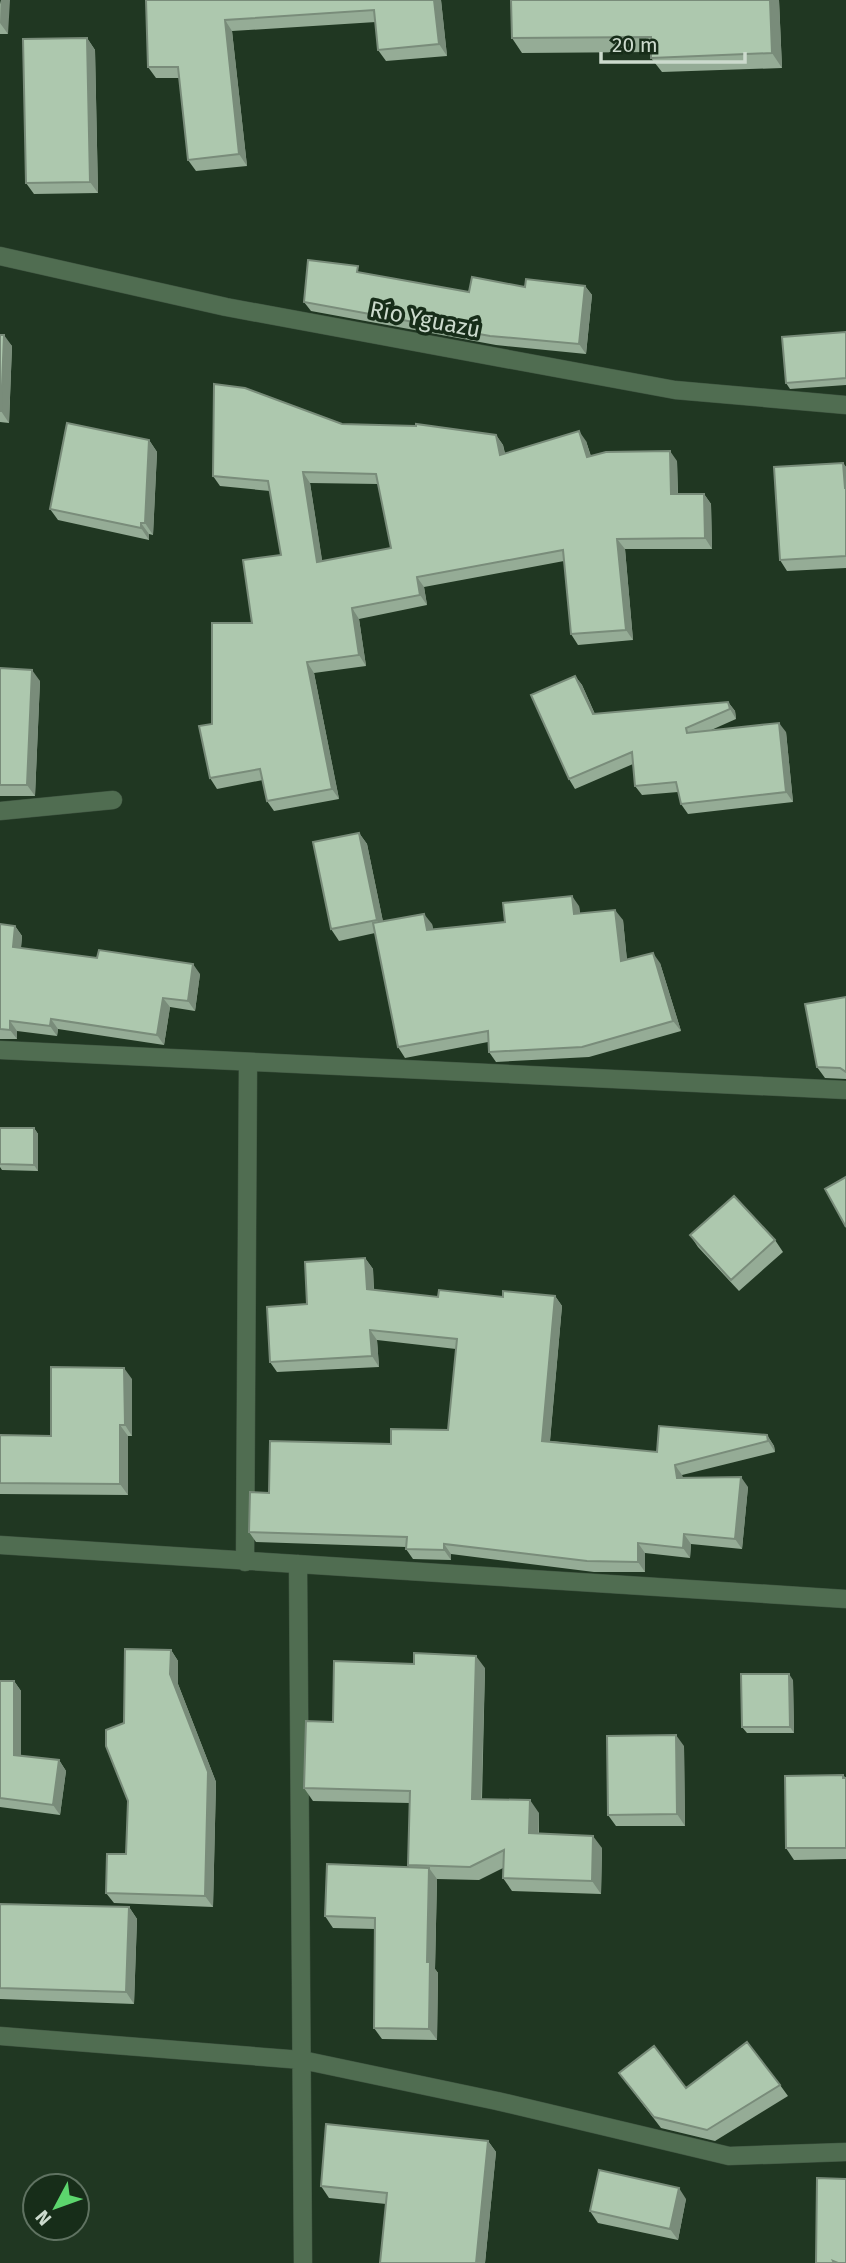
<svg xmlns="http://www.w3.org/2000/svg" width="846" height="2263" font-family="'Fira Sans',sans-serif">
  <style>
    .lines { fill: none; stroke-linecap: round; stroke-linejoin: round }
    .lane-casing { stroke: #3f5441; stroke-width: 19 }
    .street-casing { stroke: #3f5441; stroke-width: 19 }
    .lane { stroke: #506d51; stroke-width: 18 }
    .street { stroke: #506d51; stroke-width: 18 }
    .wall { fill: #95ac96; fill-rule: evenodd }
    .shaded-wall { fill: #798c7a }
    .building { fill: #adc8ae; stroke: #798c7a; stroke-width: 2; fill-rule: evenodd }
    .labels { text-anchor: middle; stroke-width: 7; stroke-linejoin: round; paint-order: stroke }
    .street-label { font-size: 23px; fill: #ccdacd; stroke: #172d19 }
  </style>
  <rect width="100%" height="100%" fill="#203722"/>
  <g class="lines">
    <defs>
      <path id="lane" d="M0,811L113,800"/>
      <path id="street" d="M0,256L226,307L675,390L846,405
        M0,1050L846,1090
        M0,1545L846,1599
        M245,1562L248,1062
        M298,1564L303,2263
        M0,2036L302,2060L497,2101L729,2156L846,2152"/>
    </defs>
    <use href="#lane" class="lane-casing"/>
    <use href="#street" class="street-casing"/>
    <use href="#lane" class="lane"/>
    <use href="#street" class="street"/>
  </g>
  <path class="wall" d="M0,0L8,34H0Z
    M146,0H441L447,56L386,61L378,50L376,22L232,31L247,166L196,171L188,160L179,78H156L148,67Z
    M511,0H779L782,68L662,72L651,58V52L522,53L512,38Z
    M87,38L95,50L98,193L34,194L26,183Z
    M363,273L469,292L525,287L585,286L592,295L586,354L496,345L311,311L304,302Z
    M846,332V385L790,389L786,383Z
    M0,335L12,346L9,423L0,422Z
    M342,424L496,435L503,445L505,453L586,441L591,456L677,461L678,494H704L711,504L712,549H625L633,640L578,645L571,634L564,561L424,587L427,605L359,619L366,666L314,673L339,799L274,811L267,801L263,780L217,789L210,778L212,724L252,623L281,555L270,491L220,486L213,476ZM310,483L378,484L391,548L322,561Z
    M149,440L157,452L153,535L149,534V540L58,520L50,509Z
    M843,463L846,467V568L787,571L780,560Z
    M0,668L40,681L35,796H0Z
    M575,676L582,685L595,714L728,702L735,711L736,719L709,731L786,732L793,802L688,814L681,804L678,792L642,795L635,786L633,764L575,789L569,779Z
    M359,833L367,844L383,922L432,924L433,929L505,922L579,906L580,913L623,920L627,960L660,963L681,1031L589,1057L496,1062L489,1052L488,1042L405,1058L398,1047L375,933L339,941L331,929Z
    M0,924L15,926L22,936L21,948L200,974L195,1011L170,1007L164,1045L58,1029L57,1036L17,1031V1039H0Z
    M846,997V1079L825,1078L817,1067Z
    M0,1128H34L38,1134V1171L2,1170L0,1167Z
    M690,1235L775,1240L783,1252L739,1291L698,1247Z
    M365,1258L373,1269L374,1290L438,1297L555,1296L562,1306L550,1441L657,1452L767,1435L774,1446L775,1452L682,1475L683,1478L748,1487L742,1549L691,1544L690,1558L645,1553V1572H594L451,1554V1560L413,1559L406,1549V1547L256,1542L249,1532L269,1493L391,1444L448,1430L456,1349L377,1340L379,1367L277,1372L270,1362L307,1304Z
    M132,1379V1436H128V1495L0,1494V1435L51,1436Z
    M171,1650L178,1661V1684L216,1782L213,1907L114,1903L106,1893L126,1854L128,1801L124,1723Z
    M485,1668L482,1799L539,1813V1834L602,1848L601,1894L512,1891L503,1878V1868L479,1880L437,1879L435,1969L438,1973L437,2040L382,2039L374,2028L375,1929L333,1928L325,1916L409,1867L408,1865L410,1803L313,1801L304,1788L333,1722Z
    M793,1680L794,1733H747L742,1727Z
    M0,1681H14L21,1691V1756L59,1760L66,1771L60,1815L0,1807Z
    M684,1746L685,1826H616L608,1815Z
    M843,1775L846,1778V1859L794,1860L786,1848Z
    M0,1904L129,1907L137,1919L134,2004L0,1999Z
    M619,2073L686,2088L780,2085L788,2096L715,2141L661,2128Z
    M488,2141L496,2152L485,2263H380L386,2204L329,2198L321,2186Z
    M686,2199L678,2240L598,2223L590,2211Z"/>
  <path class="shaded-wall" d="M1,0H10L8,34L0,23Z
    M434,0H441L447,56L439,44Z
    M770,0H779L782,68L772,53Z
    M225,20L232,31L247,166L239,154Z
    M87,38L95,50L98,193L90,182Z
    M585,286L592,295L586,354L579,344Z
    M4,335L12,346L9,423L1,411Z
    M579,431L586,441L594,467L587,457Z
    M496,435L503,445L507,465L500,455Z
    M149,440L157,452L153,535L145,523Z
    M670,451L677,461L678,504L671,494Z
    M843,463L846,467V490L845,488Z
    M303,472L310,483L324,572L317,562Z
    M704,494L711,504L712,549L705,538Z
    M141,523L149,534V540L141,528Z
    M617,539L625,549L633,640L626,630Z
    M417,577L424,587L427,605L420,595Z
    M352,608L359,619L366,666L359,655Z
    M307,662L314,673L339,799L332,789Z
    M32,670L40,681L35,796L27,785Z
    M575,676L582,685L599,724L593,714Z
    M728,702L735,711L736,719L730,709Z
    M779,723L786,732L793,802L786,792Z
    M359,833L367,844L385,931L377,920Z
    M572,896L579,906L581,924L574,914Z
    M615,910L623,920L628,972L621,961Z
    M424,914L432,924L435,940L427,930Z
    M15,926L22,936L20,957L13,947Z
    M653,953L660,963L681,1031L673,1021Z
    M193,964L200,974L195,1011L188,1001Z
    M163,998L170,1007L164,1045L157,1035Z
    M51,1019L58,1029L57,1036L50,1026Z
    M10,1021L17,1031V1039L10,1030Z
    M34,1128L38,1134V1171L34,1165Z
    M365,1258L373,1269L374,1299L367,1289Z
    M555,1296L562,1306L549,1451L542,1441Z
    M370,1330L377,1340L379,1367L372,1356Z
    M124,1368L132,1379V1436L125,1425Z
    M120,1425L128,1436V1495L120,1484Z
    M767,1435L774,1446L775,1452L768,1441Z
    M675,1465L682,1475L684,1488L677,1478Z
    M741,1477L748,1487L742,1549L735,1539Z
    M684,1534L691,1544L690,1558L683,1548Z
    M638,1543L645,1553V1572L638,1562Z
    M444,1544L451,1554V1560L444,1550Z
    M171,1650L178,1661V1684L216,1782L213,1907L205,1896L170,1674Z
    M476,1656L485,1668L481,1812L472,1799Z
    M789,1674L793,1680L794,1733L790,1727Z
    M14,1681L21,1691V1765L14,1755Z
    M676,1735L684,1746L685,1826L677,1814Z
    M59,1760L66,1771L60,1815L53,1805Z
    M530,1800L539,1813L538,1846L529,1833Z
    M593,1836L602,1848L601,1894L592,1881Z
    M429,1868L437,1879L435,1969L438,1973L437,2040L429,2029L427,1962Z
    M129,1907L137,1919L134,2004L126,1992Z
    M488,2141L496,2152L485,2263H476Z
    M679,2188L686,2199L678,2240L670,2229Z"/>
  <path class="building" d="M146,0H434L439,44L378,50L374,10L225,20L239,154L188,160L178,67H148Z
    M511,0H770L772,53L651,58V37L512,38Z
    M87,38L90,182L26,183L23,39Z
    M308,260L358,266L357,272L469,292L472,277L525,287L526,279L585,286L579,344L490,336L304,302Z
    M846,332V378L786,383L782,337Z
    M0,335H4L1,411H0Z
    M214,384L245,388L342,424L416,426V424L496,435L500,455L579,431L587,457L606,452L670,451L671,494H704L705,538L617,539L626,630L571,634L563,550L417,577L420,595L352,608L359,655L307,662L332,789L267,801L260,769L210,778L199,726L212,724V623H252L243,560L281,555L268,481L213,476ZM303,472L376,474L391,548L317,562Z
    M67,423L149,440L145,523H141V528L50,509Z
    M843,463L845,488H846V556L780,560L774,467Z
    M0,668L32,670L27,785H0Z
    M575,676L593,714L728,702L730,709L686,728L687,733L779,723L786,792L681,804L676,782L635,786L632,752L569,779L531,695Z
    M359,833L377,920L331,929L313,842Z
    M572,896L574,914L615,910L621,961L653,953L673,1021L582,1047L489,1052L488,1031L398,1047L373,923L424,914L427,930L505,922L503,903Z
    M0,924L15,926L13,947L97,958L99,950L193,964L188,1001L163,998L157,1035L51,1019L50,1026L10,1021V1030L0,1029Z
    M846,997V1072L840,1068L817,1067L805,1004Z
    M0,1128H34V1165L0,1164Z
    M846,1177V1227L825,1189Z
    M734,1196L775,1240L731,1280L690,1235Z
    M365,1258L367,1289L438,1297L439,1290L503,1297V1291L555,1296L542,1441L657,1452L659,1426L767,1435L768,1441L675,1465L677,1478L741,1477L735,1539L684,1534L683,1548L638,1543V1562L587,1561L444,1544V1550L406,1549L407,1537L249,1532L250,1492L269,1493L270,1441L391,1444V1429L448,1430L457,1339L370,1330L372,1356L270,1362L267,1307L307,1304L305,1262Z
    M51,1367L124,1368L125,1425H120V1484L0,1483V1435L51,1436Z
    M125,1649L171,1650L170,1674L208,1772L205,1896L106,1893L107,1854H126L128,1801L106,1746V1730L124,1723Z
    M414,1653L476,1656L472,1799L530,1800L529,1833L593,1836L592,1881L503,1878L504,1850L470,1867L408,1865L410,1791L304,1788L306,1721L333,1722L334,1661L414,1664Z
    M741,1674H789L790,1727H742Z
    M0,1681H14V1755L59,1760L53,1805L0,1798Z
    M676,1735L677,1814L608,1815L607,1736Z
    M843,1775V1778H846V1848H786L785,1776Z
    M327,1864L429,1868L427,1962H430L429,2029L374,2028L375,1918L325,1916Z
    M0,1904L129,1907L126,1992L0,1988Z
    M747,2042L780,2085L707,2130L654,2117L619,2073L654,2046L686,2088Z
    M326,2124L488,2141L476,2263H380L387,2193L321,2186Z
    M599,2170L679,2188L670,2229L590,2211Z
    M817,2178L846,2179V2263H838L833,2261L834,2263H816Z"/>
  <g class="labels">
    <g class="street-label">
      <text transform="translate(425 319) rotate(11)" y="8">Río Yguazú</text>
    </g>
  </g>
  <g transform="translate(56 2207) rotate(229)"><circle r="33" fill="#172d19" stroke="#5f7261" stroke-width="2"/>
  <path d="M0-5L12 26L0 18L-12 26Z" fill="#5cd56d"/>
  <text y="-10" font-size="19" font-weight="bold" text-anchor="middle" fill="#ccdacd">N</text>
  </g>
  <path d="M601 52v10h144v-10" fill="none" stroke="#ccdacd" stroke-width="3.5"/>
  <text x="612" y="52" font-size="21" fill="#ccdacd" stroke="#172d19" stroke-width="5" paint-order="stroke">20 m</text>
</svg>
